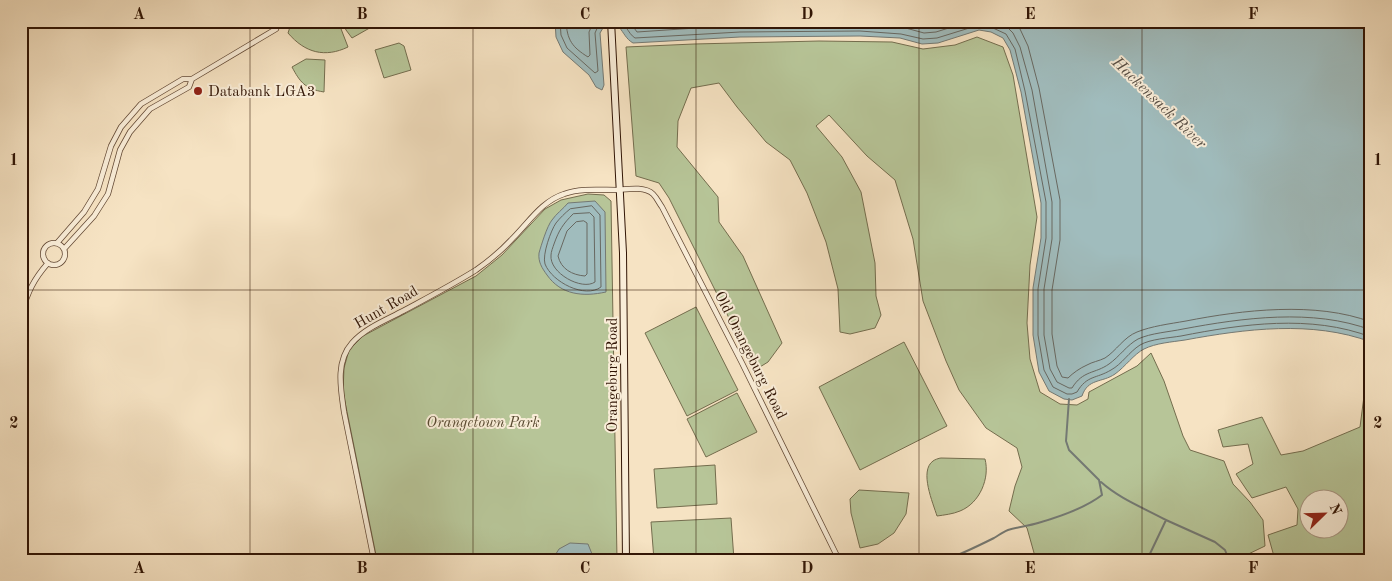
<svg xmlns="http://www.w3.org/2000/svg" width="1392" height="581" font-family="'Old Standard TT',serif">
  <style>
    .green { fill: #b7c598; stroke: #746d4e; fill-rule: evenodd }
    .water { fill: #a0bcbd; stroke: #747973 }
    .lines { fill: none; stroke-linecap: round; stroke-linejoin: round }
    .shore { stroke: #686861; stroke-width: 1 }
    .stream { stroke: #747973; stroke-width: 2 }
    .street-casing { stroke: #624834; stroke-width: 6 }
    .secondary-casing { stroke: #311505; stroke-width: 8 }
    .street { stroke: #f9edd8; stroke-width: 4.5 }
    .secondary { stroke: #f9edd8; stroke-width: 6 }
    .grid { fill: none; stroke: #311505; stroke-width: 1; stroke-opacity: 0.55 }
    .poi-dot { fill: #8f2418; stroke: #f9edd8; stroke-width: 2 }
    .labels { text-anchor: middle; stroke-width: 4; stroke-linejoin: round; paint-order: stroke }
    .poi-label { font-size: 15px; fill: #311505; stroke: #f9edd8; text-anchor: start }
    .street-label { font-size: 15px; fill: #311505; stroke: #f9edd8 }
    .park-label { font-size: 15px; font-style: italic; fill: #594a31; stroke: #f9edd8 }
    .water-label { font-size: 16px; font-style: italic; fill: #584f45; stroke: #f9edd8 }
    .neatline { fill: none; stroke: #311505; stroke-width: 2 }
    .grid-label { font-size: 16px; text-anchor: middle; font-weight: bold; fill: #311505 }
  </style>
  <rect width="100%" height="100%" fill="#f6e3c3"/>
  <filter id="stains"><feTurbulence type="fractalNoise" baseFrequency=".004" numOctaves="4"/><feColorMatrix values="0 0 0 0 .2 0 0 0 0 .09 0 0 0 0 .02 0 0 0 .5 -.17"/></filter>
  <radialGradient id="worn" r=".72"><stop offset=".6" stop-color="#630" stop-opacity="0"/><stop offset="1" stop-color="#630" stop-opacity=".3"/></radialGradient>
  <path class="green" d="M292,21H338L348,47C325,58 305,53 288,33Z
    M342,21H382L352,38L346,30Z
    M977,37L1003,47L1013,75L1037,217L1030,265L1027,323L1030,359L1040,392L1060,404L1077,405L1088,399L1089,392L1137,366L1151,353L1164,381L1183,436L1190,450L1224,461L1233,484L1250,502L1263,520L1265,546L1238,559V560H1036L1027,528L1009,511L1015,486L1022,467L1017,448L986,428L959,390L946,361L923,301L913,239L895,180L867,156L829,115L816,126L842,157L861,192L875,263L876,296L881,315L875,328L850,334L840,332L838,289L826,242L807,193L790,160L766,142L737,107L719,83L691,88L678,121L677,147L718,197L719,222L743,256L782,343L768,362L755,370L669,198L659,183L636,176L626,47L694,44L819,41L892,42L923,49L955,45Z
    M399,43L404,46L411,70L384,78L375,50Z
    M306,59L325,60L324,92C305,89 300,82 292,67Z
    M588,194L604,195L611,201L617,560H377L343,392L344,368L349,350L363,336L476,276L502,255L545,209L561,200Z
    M696,307L738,390L687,416L645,333Z
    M904,342L947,426L860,470L819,387Z
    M1371,348V560H1275L1268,535L1297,525L1298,509L1286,487L1252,498L1236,474L1253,464L1248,444L1223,447L1218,430L1262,417L1281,455L1303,451L1360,427L1364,396L1366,351ZM1310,498H1340V528H1310Z
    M737,393L757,432L706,457L687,419Z
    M941,458L985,459C990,478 980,503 960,511C953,514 944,515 937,516C933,503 919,471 933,461C934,460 939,458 941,458Z
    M715,465L717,504L657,508L654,469Z
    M859,490L909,493L906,514L894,533L878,544L860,548L851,513L850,499Z
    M731,518L734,560H654L651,522Z"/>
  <path class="water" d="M555,21H1371V342C1312,320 1245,329 1185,340C1172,342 1156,343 1144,349C1134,354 1125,367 1115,374C1102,383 1088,378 1082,396L1072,400L1064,399L1049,391L1039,372L1033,335V288L1041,238V203L1021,92L1010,50L1003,38L991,32L979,30L938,43L922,44L900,38L860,36L740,37L633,43C626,39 624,33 619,27L603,28L600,33L604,85L602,90L596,87L589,75L563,52L556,37Z
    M595,201L605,212L606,292C583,297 561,295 547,275C542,268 538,262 539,253C541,246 547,226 552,220C556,214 563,209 568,203Z
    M570,543L588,544L592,554L591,560H552L559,549Z"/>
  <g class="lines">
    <path class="shore" d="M560,21L561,35L567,48L595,73L598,71L595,33L599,24L607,22
      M566,21C567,40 572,47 588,57L590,55L589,32L594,21
      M629,21L637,32L740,25L860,24L902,27L924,33L936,32L971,21
      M639,21L642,24L690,21
      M993,21L1008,28L1013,33L1020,47L1032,90L1052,202V239L1044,289V335L1050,369L1057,382L1069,388H1072C1083,370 1095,374 1109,364C1119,357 1127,345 1138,339C1151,333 1169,332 1183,329C1242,318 1313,308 1371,330
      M1011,21L1020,29L1028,46L1039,88L1060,200V240L1052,290V334L1057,366L1062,377L1068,378C1073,373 1080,368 1087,365C1092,362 1099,361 1105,358C1116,351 1124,337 1137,332C1152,326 1169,324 1186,321C1242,310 1316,301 1371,322
      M615,22C627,22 627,33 635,38L740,32L860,31L901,34L923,39L937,38L979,25L993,28L1006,34L1015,49L1025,91L1046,202V238L1038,289V335L1044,370L1053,387L1067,394H1072L1077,392C1087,375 1096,379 1111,370C1122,364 1129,352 1140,345C1150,339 1169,338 1181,336C1242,324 1311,314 1371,337
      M592,206L600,215L601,287C585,299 552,282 545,264C542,255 551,230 556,223C560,218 565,213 570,209Z
      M590,213L594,217L595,282C582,291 549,273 551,255C551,252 553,247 554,244C559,230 563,224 573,214Z
      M584,221L587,223V274L585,276C572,275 561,269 558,256L567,231L576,222Z"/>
    <path class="stream" d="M1101,482C1120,499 1144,508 1166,520L1147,560
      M1166,520L1215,542L1225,550L1229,560
      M945,560C962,554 978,546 994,538C999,535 1003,532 1008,530C1018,527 1028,526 1038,523C1059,517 1085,508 1102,495L1099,480L1069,450L1066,441L1069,399"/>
    <defs>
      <path id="street" d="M57,243L84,212L98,189L111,146L121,127L141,104L183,79H192L276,29
        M43 254a11 11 0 1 1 22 0a11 11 0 1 1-22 0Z
        M64,249L94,216L108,194L120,150L130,132L150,109L189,87L192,79
        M21,314C28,292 33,280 48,263
        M374,560L344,412C341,390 335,362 352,343C365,328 386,320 403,311C427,298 452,285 476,270C489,261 502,250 513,238C529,222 542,201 564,194C580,188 600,190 617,190C628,189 645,186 653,194C657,198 659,203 662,207L742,363L839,560"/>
      <path id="secondary" d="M611,21L623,253L626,560"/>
    </defs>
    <use href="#street" class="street-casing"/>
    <use href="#secondary" class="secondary-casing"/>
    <use href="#street" class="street"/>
    <use href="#secondary" class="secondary"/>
  </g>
  <path class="grid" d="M250,21V560M473,21V560M696,21V560M919,21V560M1142,21V560M21,290H1371"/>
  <circle class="poi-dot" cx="198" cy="91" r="5"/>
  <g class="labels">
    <g class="poi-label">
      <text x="208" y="96">Databank LGA3</text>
    </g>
    <g class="street-label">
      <text transform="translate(386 307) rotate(-30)" y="5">Hunt Road</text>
      <text transform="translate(751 355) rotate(63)" y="5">Old Orangeburg Road</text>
      <text transform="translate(612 375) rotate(-90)" y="5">Orangeburg Road</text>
    </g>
    <g class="park-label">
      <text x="483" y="427">Orangetown Park</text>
    </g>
    <g class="water-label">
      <text transform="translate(1160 102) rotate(44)" y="6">Hackensack River</text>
    </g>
  </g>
  <rect width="1392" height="581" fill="none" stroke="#f6e3c3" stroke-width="55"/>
  <g transform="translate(1324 514) rotate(67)"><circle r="24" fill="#f9edd8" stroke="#a99784"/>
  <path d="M0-4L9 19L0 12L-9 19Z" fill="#8f2418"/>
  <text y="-8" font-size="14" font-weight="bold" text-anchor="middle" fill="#311505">N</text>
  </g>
  <rect x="28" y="28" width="1336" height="526" class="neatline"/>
  <g class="grid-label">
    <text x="139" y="19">A</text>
    <text x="362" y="19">B</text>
    <text x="585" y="19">C</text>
    <text x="807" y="19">D</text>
    <text x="1030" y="19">E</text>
    <text x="1253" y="19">F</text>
    <text x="14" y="165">1</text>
    <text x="1378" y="165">1</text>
    <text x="14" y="428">2</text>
    <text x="1378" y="428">2</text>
    <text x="139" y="573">A</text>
    <text x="362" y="573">B</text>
    <text x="585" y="573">C</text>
    <text x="807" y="573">D</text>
    <text x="1030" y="573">E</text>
    <text x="1253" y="573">F</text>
  </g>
  <rect width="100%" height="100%" filter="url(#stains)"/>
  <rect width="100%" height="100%" fill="url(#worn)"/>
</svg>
